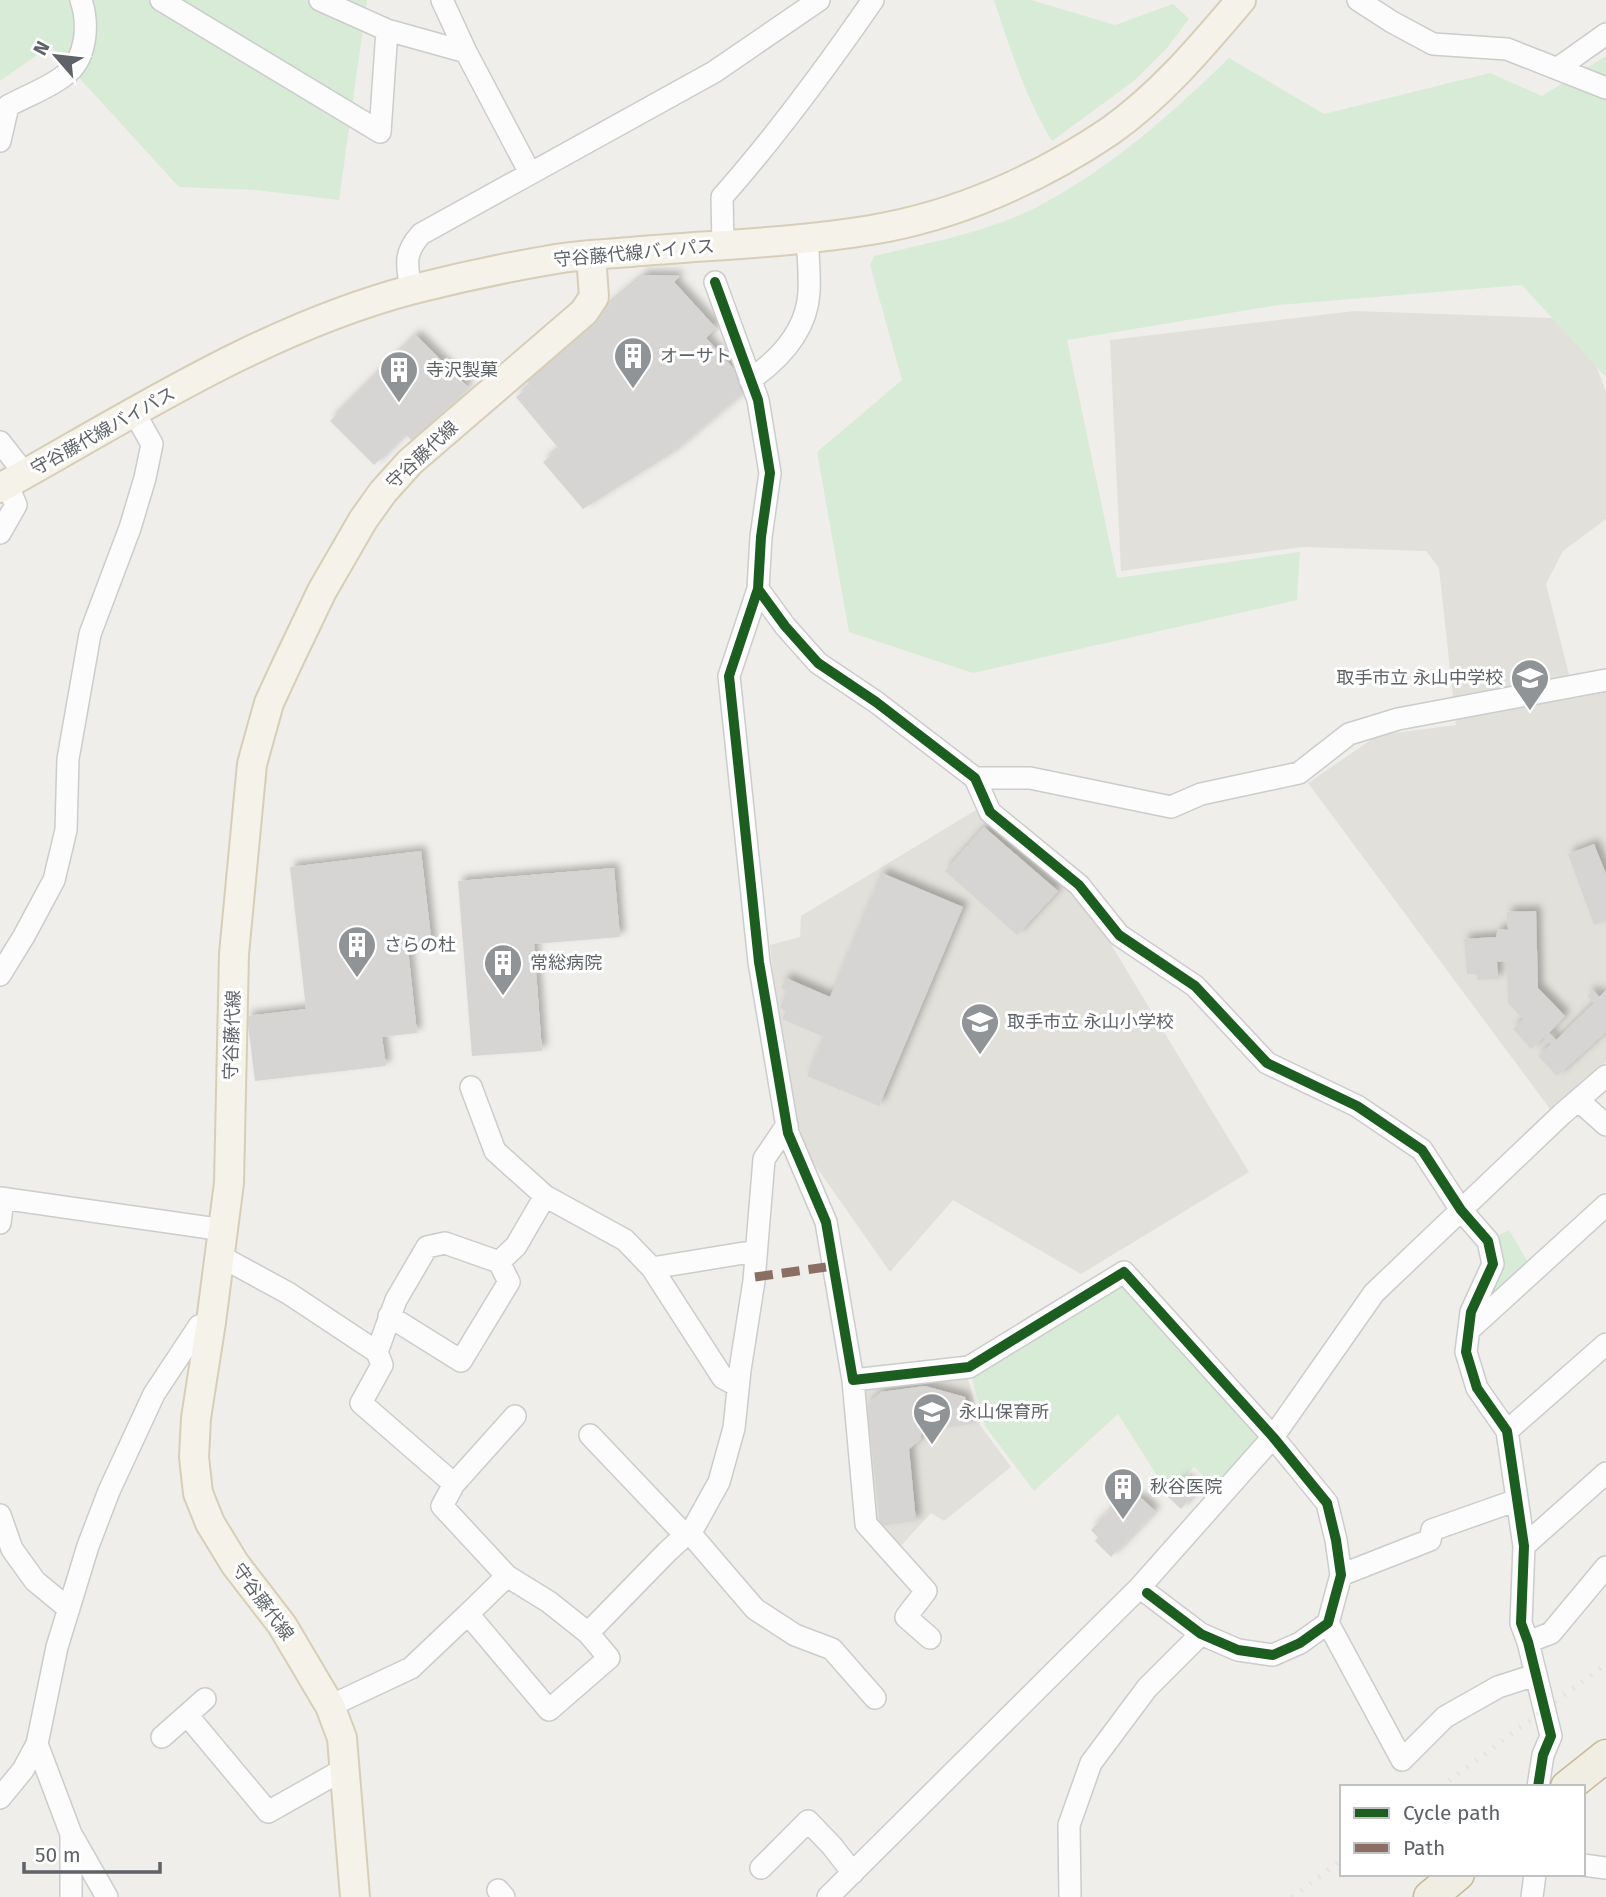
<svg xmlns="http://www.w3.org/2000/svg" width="1606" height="1897" font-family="'Fira Sans','Noto Sans JP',sans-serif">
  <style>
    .education { fill: #e2e0da }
    .green { fill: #d8ebd6 }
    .building { fill: #d6d5d3; filter: url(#shadow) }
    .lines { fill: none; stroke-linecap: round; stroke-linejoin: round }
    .minor-casing { stroke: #cbcccc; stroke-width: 24 }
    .major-casing { stroke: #d7ceb8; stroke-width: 32 }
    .highway-casing { stroke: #c8b996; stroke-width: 35 }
    .minor { stroke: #fdfcfc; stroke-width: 21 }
    .major { stroke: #f4f2e9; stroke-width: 28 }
    .highway { stroke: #f0ede3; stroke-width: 32 }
    .rail { stroke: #e4e4e4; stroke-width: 5; stroke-dasharray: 2 9; stroke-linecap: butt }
    .quiet { stroke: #8d6e63; stroke-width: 9; stroke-dasharray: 18 9; stroke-linecap: butt }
    .cycleway-casing { stroke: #fff; stroke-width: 15 }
    .cycleway { stroke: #1b5e20; stroke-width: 10 }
    .labels { text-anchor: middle; stroke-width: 6; stroke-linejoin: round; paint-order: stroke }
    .street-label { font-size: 18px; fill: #5f6368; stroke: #fff }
    .poi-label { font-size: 18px; fill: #5f6368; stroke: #fff; text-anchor: start }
  </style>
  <defs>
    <filter id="shadow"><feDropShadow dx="5" dy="-5" stdDeviation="3.5" flood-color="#0004"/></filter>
  </defs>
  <rect width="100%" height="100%" fill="#efeeea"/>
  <path class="education" d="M1355,311L1579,319L1606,392V519L1563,551L1546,584L1575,698L1606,690V1062L1550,1109L1308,783L1378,735L1456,725L1439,568L1426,551L1303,547L1121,571L1110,340Z
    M976,810L991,827L1009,838L1087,905L1249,1172L1081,1274L953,1200L890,1272L810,1158L786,1090L770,945L800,937L801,916Z
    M967,1375L980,1425L1011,1467L944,1521L931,1513L897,1550L873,1523L863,1390Z"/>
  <path class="green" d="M0,0H367L339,200L256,190L179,187L50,46L0,81Z
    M994,0H1031L1115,25L1173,4L1189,19L1166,49L1135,80L1052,141C1025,97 1010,48 994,0Z
    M1606,56V377L1522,285L1278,305L1067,340L1117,578L1300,552L1297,600L973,673L849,632L817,452L902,380L870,265L874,256C928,243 986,233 1037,207C1110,169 1170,115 1229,58L1324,114L1490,73L1542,96Z
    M1509,1230L1533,1271L1471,1312L1488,1241Z
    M1124,1272L1273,1437L1222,1493L1194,1467L1168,1493L1118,1414L1034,1491L985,1426L969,1367Z"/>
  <path class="building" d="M644,275L680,276L674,282L716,328L706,338L734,369L742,394L672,453L583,509L543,462L559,449L516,397L530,386L523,377Z
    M416,335L468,387L413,442L405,434L374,465L330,421Z
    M984,827L1058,891L1017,935L945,871Z
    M1594,844L1606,874V920L1594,925L1568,854Z
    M421,851L432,946L408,949L417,1033L382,1037L386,1066L255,1081L247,1016L306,1009L290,867Z
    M614,868L620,937L534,944L542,1051L472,1056L458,881Z
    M882,873L963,907L879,1106L807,1076L824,1037L782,1019L786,1011L780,1008L787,991L781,988L786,978L830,997Z
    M1536,911L1538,988L1565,1016L1549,1033L1556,1040L1594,1003L1587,996L1593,990L1599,997L1606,990V1032L1557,1076L1538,1056L1551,1044L1544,1037L1531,1049L1513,1029L1523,1019L1508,1003L1507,961L1497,962L1498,979L1477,980V974H1467L1464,939L1496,937L1498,929L1508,930L1507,912Z
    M925,1386L965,1397L971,1424L922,1431L920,1440L909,1449L916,1521L880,1526L868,1414V1404L881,1392Z
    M1184,1478L1198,1490L1181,1509L1168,1497Z
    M1129,1491L1137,1500L1140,1497L1155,1511L1111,1557L1095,1541L1098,1537L1091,1530Z"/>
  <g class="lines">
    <defs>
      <path id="minor" d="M161,0L380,132L387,30
        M320,0L387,30L466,52L530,173
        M442,0L466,52
        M1358,0L1392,22L1433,44L1507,49L1606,88
        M1558,68L1606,34
        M0,141L8,106C26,96 49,88 65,75C87,59 89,24 81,0
        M723,244L722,197C777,135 826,68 873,0
        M715,282L758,400L770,473L761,537L758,589L785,626L818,663L876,702L975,778L990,812L1079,885L1119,935L1195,986L1267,1063L1357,1106L1422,1150L1461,1210L1488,1241L1493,1264L1471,1312L1466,1352L1477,1388L1507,1431L1524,1546L1521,1623L1528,1642L1551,1736L1543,1755L1538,1787
        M411,290C407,265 403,254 421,234L714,72L819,0
        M750,380C780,359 807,331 809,292C810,274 808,255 807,237
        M0,442L25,474
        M0,533L16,505L7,484
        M758,589L729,676L759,962L788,1133L826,1222L853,1380L969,1367L1124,1272L1273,1437L1327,1503L1336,1540L1341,1575L1328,1623L1300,1643L1273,1655L1238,1650L1201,1634L1147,1593
        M975,778H1030L1171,807L1201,794L1299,773L1349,734L1398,719L1606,680
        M0,975L24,936L54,880L66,830L68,759L90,634L130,528L145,478L152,444L134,412
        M471,1087L495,1151L545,1196L625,1240L652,1268
        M1578,1100L1606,1125
        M0,1198L224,1230
        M0,1223L3,1199
        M220,1256L288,1293L377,1352L382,1365L361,1403L454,1484L442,1506L507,1576L468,1614
        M389,1316L461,1361L509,1282L499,1262
        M1469,1330L1606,1205
        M377,1352L396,1300L427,1247L445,1243L499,1262L516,1246L545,1196
        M853,1380L866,1524L926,1591L906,1617L930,1638
        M738,1386L723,1378L652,1268L756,1251
        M1507,1431L1606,1344
        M590,1435L685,1535
        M454,1484L515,1416
        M0,1515L12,1549L35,1581L69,1609
        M689,1532L755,1609L795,1635L832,1649L875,1698
        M1524,1546L1606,1473
        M1341,1575L1430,1540L1432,1530L1517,1500
        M507,1576L549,1602L588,1633
        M1328,1623L1402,1760L1445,1717L1498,1687L1535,1675
        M1528,1642L1551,1633L1606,1567
        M330,1706L411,1668L468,1614L549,1710L609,1658L588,1633L667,1552L694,1527L719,1482L734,1428L740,1370L754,1281L764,1159L787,1125
        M187,1715L268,1812L346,1768
        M162,1737L205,1699
        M0,1798L23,1770L37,1744
        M1583,1865L1606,1868
        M761,1868L808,1821L832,1846L853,1873
        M498,1890L504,1897
        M71,1897V1836
        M107,1897L71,1834L37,1744L57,1647L88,1546L109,1491L154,1394L199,1326L211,1322
        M828,1897L1140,1587L1273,1437L1374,1293L1562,1114L1606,1076
        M1070,1897L1069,1825L1091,1763L1147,1688L1201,1634
        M1532,1897L1535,1874"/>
      <path id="major" d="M0,488C133,414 265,328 414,289C461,277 508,267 556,259C580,255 606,254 631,252C710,245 792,243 871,230C956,216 1039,179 1110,131C1161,95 1201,47 1241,0
        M355,1897L342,1738L330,1706L282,1625L235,1564L210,1523L198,1493L194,1457L196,1418L211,1322L229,1183L234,954L252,764L269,703L287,664L322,591L363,520L383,492L410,462L584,312L594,297L591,255"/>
      <path id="highway" d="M1567,1787L1606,1756
        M1430,1897L1458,1874"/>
    </defs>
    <use href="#minor" class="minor-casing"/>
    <use href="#major" class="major-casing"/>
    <use href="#highway" class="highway-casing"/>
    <use href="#minor" class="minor"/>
    <use href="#major" class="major"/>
    <use href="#highway" class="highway"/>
    <path class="rail" d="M1440,1787L1606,1664
      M1292,1897L1342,1860"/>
    <path class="quiet" d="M755,1277L834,1266"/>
    <defs>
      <path id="cycleway" d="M715,282L758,400L770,473L761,537L758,589L785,626L818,663L876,702L975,778L990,812L1079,885L1119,935L1195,986L1267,1063L1357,1106L1422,1150L1461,1210L1488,1241L1493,1264L1471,1312L1466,1352L1477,1388L1507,1431L1524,1546L1521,1623L1528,1642L1551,1736L1543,1755L1538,1787
        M758,589L729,676L759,962L788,1133L826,1222L853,1380L969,1367L1124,1272L1273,1437L1327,1503L1336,1540L1341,1575L1328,1623L1300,1643L1273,1655L1238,1650L1201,1634L1147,1593"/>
    </defs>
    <use href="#cycleway" class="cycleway-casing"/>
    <use href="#cycleway" class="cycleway"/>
  </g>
  <defs>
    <symbol id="building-pin" viewBox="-11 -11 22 30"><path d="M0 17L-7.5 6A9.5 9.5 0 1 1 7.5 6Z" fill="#919496" stroke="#fff"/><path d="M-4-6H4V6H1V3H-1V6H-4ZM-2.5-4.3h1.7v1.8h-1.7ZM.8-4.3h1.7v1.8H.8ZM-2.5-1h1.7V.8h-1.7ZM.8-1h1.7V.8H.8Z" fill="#fff"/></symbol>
    <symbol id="school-pin" viewBox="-11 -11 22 30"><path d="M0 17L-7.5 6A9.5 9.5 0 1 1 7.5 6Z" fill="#919496" stroke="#fff"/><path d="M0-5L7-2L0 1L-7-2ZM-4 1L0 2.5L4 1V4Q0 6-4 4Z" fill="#fff"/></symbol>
  </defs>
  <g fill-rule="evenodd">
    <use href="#building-pin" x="611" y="334" width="44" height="60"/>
    <use href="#building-pin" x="377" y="348" width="44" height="60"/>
    <use href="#school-pin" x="1508" y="656" width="44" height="60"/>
    <use href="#building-pin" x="335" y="923" width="44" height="60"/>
    <use href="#building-pin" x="481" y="941" width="44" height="60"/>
    <use href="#school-pin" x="958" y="1000" width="44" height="60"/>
    <use href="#school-pin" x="910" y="1390" width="44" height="60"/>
    <use href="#building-pin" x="1101" y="1465" width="44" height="60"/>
  </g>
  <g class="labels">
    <g class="street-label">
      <text transform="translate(634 253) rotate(-5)" y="6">守谷藤代線バイパス</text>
      <text transform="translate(103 431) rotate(-29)" y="6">守谷藤代線バイパス</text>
      <text transform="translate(422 455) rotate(-43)" y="6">守谷藤代線</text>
      <text transform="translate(232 1035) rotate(-88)" y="6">守谷藤代線</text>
      <text transform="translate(263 1602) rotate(54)" y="6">守谷藤代線</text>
    </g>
    <g class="poi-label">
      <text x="660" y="362">オーサト</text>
      <text x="426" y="376">寺沢製菓</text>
      <text x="1503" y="684" text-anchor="end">取手市立 永山中学校</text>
      <text x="384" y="951">さらの杜</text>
      <text x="530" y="969">常総病院</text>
      <text x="1007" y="1028">取手市立 永山小学校</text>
      <text x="959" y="1418">永山保育所</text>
      <text x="1150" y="1493">秋谷医院</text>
    </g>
  </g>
  <rect x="1340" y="1785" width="245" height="91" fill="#ffffff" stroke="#bfc1c3" stroke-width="2"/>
  <rect x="1354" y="1808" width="35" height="10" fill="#1b5e20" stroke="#bfc1c3" stroke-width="2"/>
  <text x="1403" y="1820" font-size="21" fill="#5f6368">Cycle path</text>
  <rect x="1354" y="1843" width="35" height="10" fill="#8d6e63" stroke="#bfc1c3" stroke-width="2"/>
  <text x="1403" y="1855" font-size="21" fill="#5f6368">Path</text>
  <g transform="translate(56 56) rotate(298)" stroke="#ffffff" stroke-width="5" paint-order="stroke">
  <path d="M0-5L12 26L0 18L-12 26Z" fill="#5f6368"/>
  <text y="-10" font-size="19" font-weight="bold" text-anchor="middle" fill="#5f6368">N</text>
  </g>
  <path d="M24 1862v10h136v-10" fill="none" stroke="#5f6368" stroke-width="3.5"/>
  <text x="35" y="1862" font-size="21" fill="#5f6368" stroke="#ffffff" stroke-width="5" paint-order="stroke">50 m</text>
</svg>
